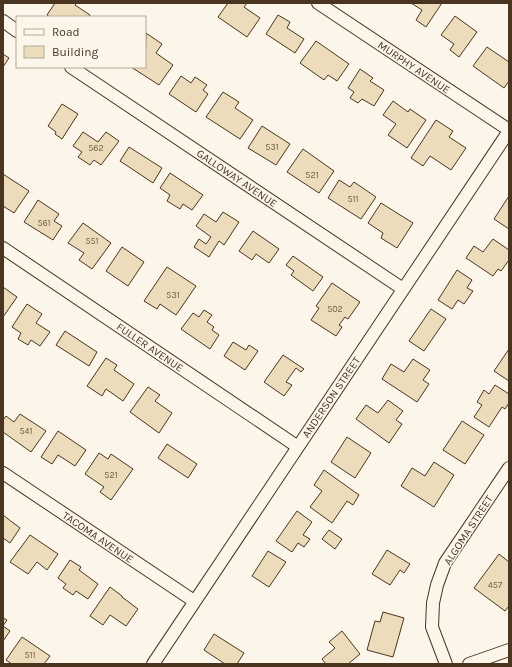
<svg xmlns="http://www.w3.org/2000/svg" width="512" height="667" font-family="Karla,sans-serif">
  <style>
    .building { fill: #ecdcbc; stroke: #4a3520 }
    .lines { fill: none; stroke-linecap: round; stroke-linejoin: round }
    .minor-casing { stroke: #4a3520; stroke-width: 14 }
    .minor { stroke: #fbf6e9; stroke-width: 12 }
    .labels { text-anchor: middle; stroke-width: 3; stroke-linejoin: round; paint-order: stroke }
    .number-label { font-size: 9px; fill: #725f47 }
    .street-label { font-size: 11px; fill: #4a3520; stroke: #fbf6e9 }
  </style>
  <rect width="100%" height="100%" fill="#fbf6e9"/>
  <path class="building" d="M55,3H77L75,5L90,15L89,17H50L47,15Z
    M228,3H247L244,7L260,18L247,37L218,17Z
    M411,3H442L426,27L416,20L422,10Z
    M278,15L290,22L287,28L304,39L295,53L266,34Z
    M455,16L477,32L459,57L450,50L454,44L441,35Z
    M146,33L162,44L156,53L173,65L159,85L131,67H145Z
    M316,41L349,64L337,81L328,75L324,80L300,63Z
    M487,47L509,62V81L504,88L473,66Z
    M3,54L9,58L3,67Z
    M360,69L373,78L370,81L384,90L374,106L362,99L358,103L350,98L354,92L348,88Z
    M181,76L191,83L195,77L207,85L203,90L208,94L196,112L169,94Z
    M223,92L239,102L235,108L253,120L240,139L206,117Z
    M393,101L408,112L410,109L426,120L407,148L388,135L396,124L383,115Z
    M62,104L78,114L62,139L55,134L56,132L48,126Z
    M436,120L453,131L449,137L466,148L451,170L430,156L423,166L411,158Z
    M262,126L290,144L276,165L248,148Z
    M83,132L98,142L106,132L119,141L101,165L94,160L90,165L78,157L82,152L73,146Z
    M129,147L162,168L153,183L120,161Z
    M303,149L334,171L319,193L287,172Z
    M170,173L203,195L192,210L183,204L180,209L167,201L170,195L160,188Z
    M3,174L29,191L14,213L3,206Z
    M339,180L350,187L354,182L376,197L361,219L328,198Z
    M509,196V229L494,219Z
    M38,200L59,214L54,221L62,226L53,240L24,222Z
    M381,203L413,223L397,248L381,238L383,233L368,223Z
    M223,212L239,222L224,245L219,241L209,257L194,247L199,239L206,244L211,237L196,226L204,214L216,222Z
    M83,223L111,243L92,269L79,260L84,253L68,243Z
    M253,231L279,249L269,263L256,254L252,260L239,251Z
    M493,239L509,250V260L501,271L498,269L493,276L466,258L474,246L483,252Z
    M122,247L144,262L128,286L106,271Z
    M293,256L323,277L313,291L291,275L294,271L286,265Z
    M167,267L196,286L176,315L160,304L157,309L144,301Z
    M457,270L472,280L467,288L473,291L464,304L458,300L452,309L438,300Z
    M332,283L360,302L348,319L345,317L339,325L342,327L336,336L311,320L319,308L316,306Z
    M3,287L17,297L3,317Z
    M27,304L42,314L36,323L50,332L40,346L31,340L28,345L18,339L21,333L12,327Z
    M431,309L446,319L424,351L409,341Z
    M204,310L212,315L207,322L214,327L212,330L219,335L210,349L181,329L193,313L199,317Z
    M65,331L97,352L89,366L56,345Z
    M233,342L246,350L249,345L258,351L245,370L224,356Z
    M509,349V381L494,371Z
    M283,355L304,369L301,372L296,368L286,382L292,385L284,396L264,382Z
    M106,358L117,365L114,370L134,384L123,401L106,389L102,396L87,386Z
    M413,359L430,370L423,380L429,384L417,402L382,379L391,364L404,372Z
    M495,385L509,394V403L505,409L502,407L489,427L474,417L482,405L477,402L484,390L489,394Z
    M148,387L160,395L155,401L172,413L159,433L130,412Z
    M388,400L403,411L396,420L402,424L389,443L356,419L366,405L378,413Z
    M20,414L46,431L31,452L3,432V420L6,416L14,422Z
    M462,421L484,435L465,464L443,450Z
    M58,431L86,450L75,466L58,455L52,464L41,457Z
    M347,437L371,453L355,478L331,462Z
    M167,444L197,464L188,478L158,458Z
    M99,453L108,459L111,454L133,469L111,500L100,492L104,487L85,474Z
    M434,462L454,475L434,507L401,486L412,468L425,476Z
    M324,470L359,495L353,505L347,501L332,523L310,507L322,491L314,485Z
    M297,511L312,522L303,535L310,539L304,547L298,543L292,552L276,541Z
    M3,515L20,528L10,543L3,538Z
    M329,530L342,539L335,549L322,539Z
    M30,535L58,554L47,570L37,562L28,574L10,562Z
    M387,550L410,564L404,573L400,570L390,585L372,574Z
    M268,551L286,562L269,587L252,576Z
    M499,554L509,562V606L505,611L474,588Z
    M70,560L81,567L79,570L98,584L88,599L76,591L73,595L63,588L66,584L58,578Z
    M110,587L122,596V597L138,609L126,626L110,615L103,625L90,616Z
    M383,612L404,618L393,657L367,650L375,621L380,622Z
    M3,618L7,620L3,626L10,631L3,641Z
    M342,631L360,654L348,664H326L322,659L335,648L329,642Z
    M214,634L244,653L237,664H225L204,650Z
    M22,637L50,656L44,664H12L6,660Z"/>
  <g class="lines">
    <defs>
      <path id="minor" d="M318,3L509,130
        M3,21L17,31
        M71,67L403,289
        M3,248L298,447
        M3,473L194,601
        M153,664L509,131
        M446,664L432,627L433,603L437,585L445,563L509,468
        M469,664L509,650"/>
    </defs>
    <use href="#minor" class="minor-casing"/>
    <use href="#minor" class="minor"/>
  </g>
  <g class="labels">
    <g class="number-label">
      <text x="272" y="150">531</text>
      <text x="96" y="151">562</text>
      <text x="312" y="178">521</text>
      <text x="353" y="202">511</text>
      <text x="44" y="226">561</text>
      <text x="92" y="244">551</text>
      <text x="173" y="298">531</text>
      <text x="335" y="312">502</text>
      <text x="26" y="434">541</text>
      <text x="111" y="478">521</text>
      <text x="495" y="588">457</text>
      <text x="30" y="658">511</text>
    </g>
    <g class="street-label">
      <text transform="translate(414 67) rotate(34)" y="4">MURPHY AVENUE</text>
      <text transform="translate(237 178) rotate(34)" y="4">GALLOWAY AVENUE</text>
      <text transform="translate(150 347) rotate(34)" y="4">FULLER AVENUE</text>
      <text transform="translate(331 397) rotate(-56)" y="4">ANDERSON STREET</text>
      <text transform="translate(468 530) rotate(-57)" y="4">ALGOMA STREET</text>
      <text transform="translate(98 537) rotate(34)" y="4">TACOMA AVENUE</text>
    </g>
  </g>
  <rect width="512" height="667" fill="none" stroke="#4a3520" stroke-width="8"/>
  <rect x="16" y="16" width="130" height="52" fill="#fbf6e9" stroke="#b4a999"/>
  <rect x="24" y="29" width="20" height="6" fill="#fbf6e9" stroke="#b4a999"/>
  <text x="52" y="36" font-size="12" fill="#4a3520">Road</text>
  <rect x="24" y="46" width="20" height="12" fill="#ecdcbc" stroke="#b4a999"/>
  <text x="52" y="56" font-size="12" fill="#4a3520">Building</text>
</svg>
